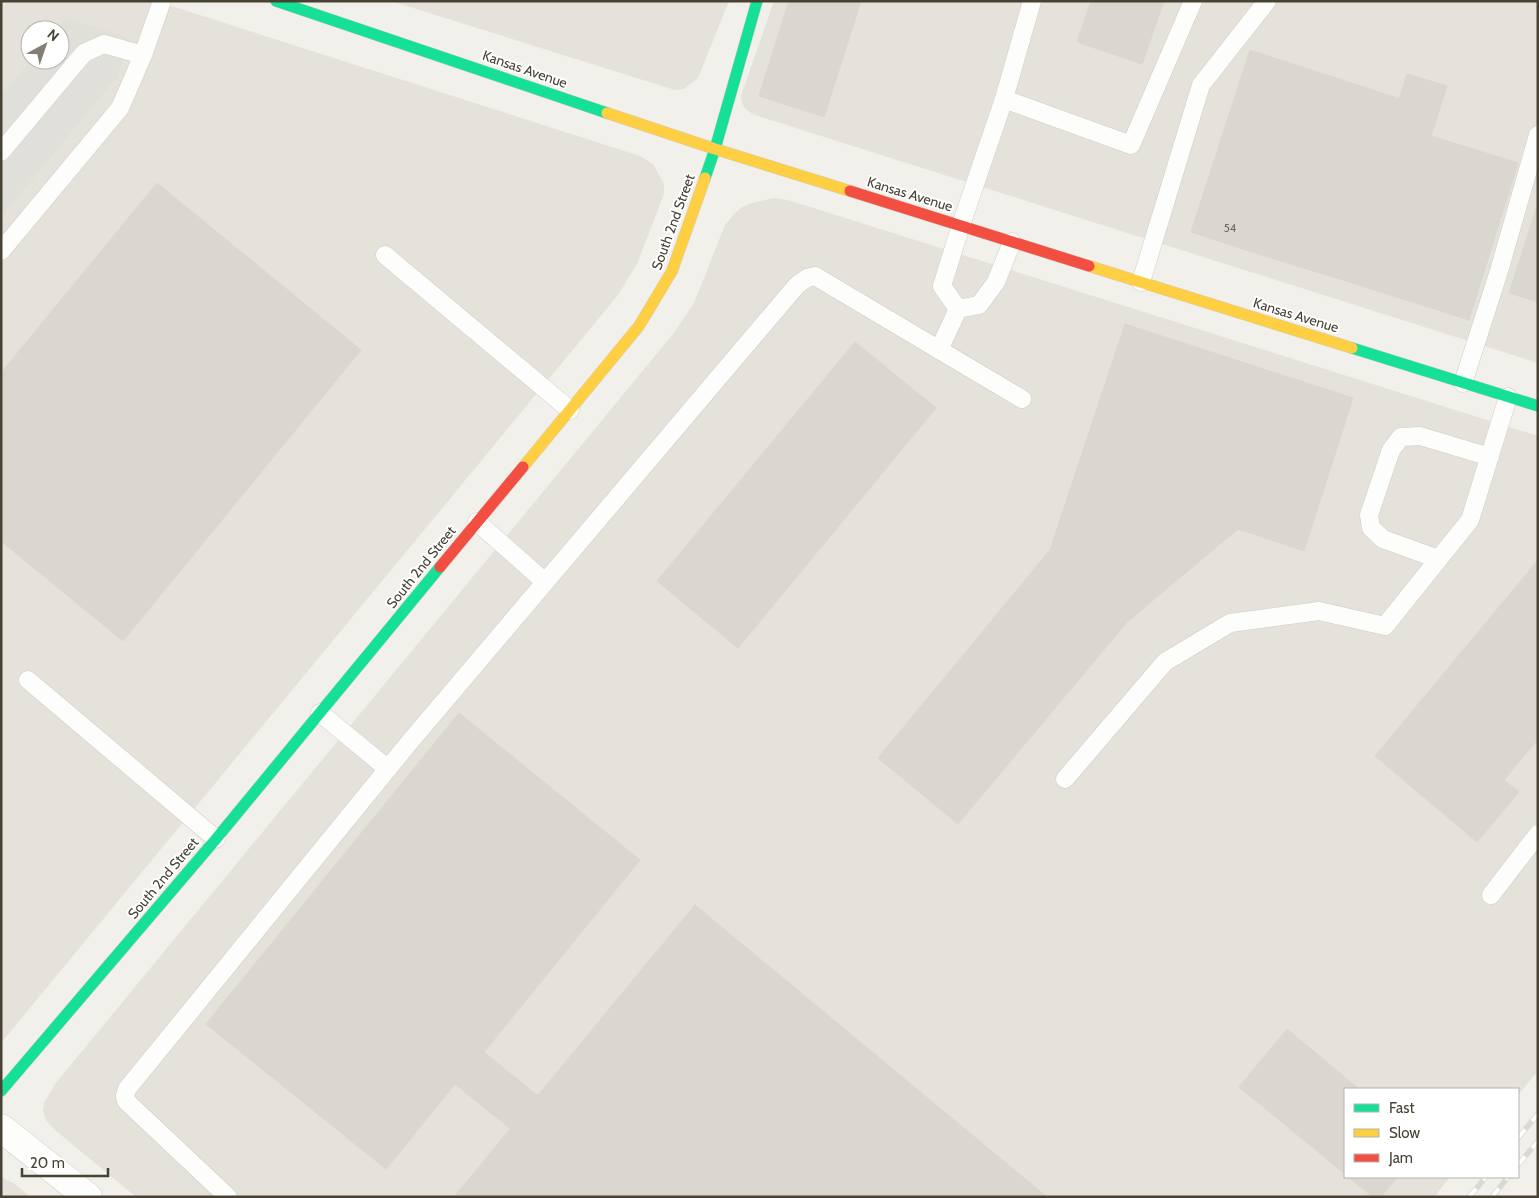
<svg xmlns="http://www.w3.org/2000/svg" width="1539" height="1198" font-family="Cabin,sans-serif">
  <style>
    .industrial { fill: #e5e1db; fill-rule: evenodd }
    .parking { fill: #e1dfda }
    .building { fill: #dad7d0; stroke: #dad7cf }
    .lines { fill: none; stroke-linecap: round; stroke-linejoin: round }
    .lane-casing { stroke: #d0cdc7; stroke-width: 19 }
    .street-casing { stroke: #d0cdc7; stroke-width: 29 }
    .fast-casing { stroke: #d1cdc0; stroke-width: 12 }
    .slow-casing { stroke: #d1cdc0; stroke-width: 12 }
    .jam-casing { stroke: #d1cdc0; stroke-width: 12 }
    .lane { stroke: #fdfdfc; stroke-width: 18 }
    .street { stroke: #fdfdfc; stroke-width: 28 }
    .fast { stroke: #16e098; stroke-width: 11 }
    .slow { stroke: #ffcf43; stroke-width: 11 }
    .jam { stroke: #f24e42; stroke-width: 11 }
    .rail-casing { stroke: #d9d9d8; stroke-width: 5.5 }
    .rail { stroke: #fff; stroke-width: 4; stroke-dasharray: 11; stroke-linecap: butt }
    .labels { text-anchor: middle; stroke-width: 4; stroke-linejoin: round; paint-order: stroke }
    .number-label { font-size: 11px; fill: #6e695d }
    .street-label { font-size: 14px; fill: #484235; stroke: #fff }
  </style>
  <rect width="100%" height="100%" fill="#f2f0ea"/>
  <path class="industrial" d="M1,1H156L640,156L653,164L664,184V194L637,264L618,295L1,1043ZM30,30H60V60H30Z
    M391,1H729L698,78L684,89L675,90Z
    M774,1H1538V363L755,115L746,110L742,103L741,96Z
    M774,198L788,200L1538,436V1071L1518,1095V1089H1345V1177H1450L1434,1197H136L55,1130L46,1120L43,1111L44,1103L55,1084L673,334L694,303L725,225L733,215L742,207L752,203Z
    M1,1177L15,1184L30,1197H1Z"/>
  <path class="parking" d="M66,18L130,38L117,77L1,217V96L31,60H60V30H56Z"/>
  <path class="building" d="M789,1H861L824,117L759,96Z
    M1091,1H1164L1142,64L1077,42Z
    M1250,50L1339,79L1280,261L1191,232Z
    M1407,74L1447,86L1431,136L1518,163L1469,320L1343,280Z
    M1339,79L1400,99L1343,280L1280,261Z
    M157,183L361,350L123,641L1,541V373Z
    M1538,203V302L1509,293Z
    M1125,324L1353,398L1304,551L1238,529L1127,622L958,824L878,758L1050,550Z
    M855,342L936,408L738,648L657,581Z
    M1538,560V739L1504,780L1519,792L1477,842L1375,756Z
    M459,713L640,860L484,1052L538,1096L511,1129L455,1084L386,1169L206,1024Z
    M695,905L1047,1197H454Z
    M1287,1029L1359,1089H1345V1174L1239,1087Z
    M1348,1177H1397L1381,1197H1373Z"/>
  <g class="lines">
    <defs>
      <path id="lane" d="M1004,99L1131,145L1193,1
        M1,152L84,53L104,44L143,55
        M1012,242L996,282L979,305L958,309L942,286L961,225L1004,99L1032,1
        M1,251L120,108L143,55L162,1
        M385,255L570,410
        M1141,282L1201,85L1267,1
        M939,350L958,309
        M1463,383L1499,271L1538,135
        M477,522L545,582
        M1438,559L1383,539L1371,528L1369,515L1391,450L1401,437L1420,436L1490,457
        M28,680L216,839
        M320,713L388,769
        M1065,779L1165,662L1230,623L1319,611L1385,626L1470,520L1508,397
        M1491,895L1538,834
        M228,1197L126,1101L125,1096L127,1089L408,744L797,285L807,278L815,276L1022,399"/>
      <path id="street" d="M1,1128L88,1197"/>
      <path id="fast" d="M276,1L607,113
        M705,178L715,149L757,1
        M1352,348L1538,406
        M1,1091L216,839L440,567"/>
      <path id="slow" d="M607,113L715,149L850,191
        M1089,266L1352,348
        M523,467L639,326L672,271L705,178"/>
      <path id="jam" d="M850,191L1089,266
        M440,567L523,467"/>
    </defs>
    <use href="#lane" class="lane-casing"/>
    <use href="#street" class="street-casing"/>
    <use href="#fast" class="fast-casing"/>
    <use href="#slow" class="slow-casing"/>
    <use href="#jam" class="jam-casing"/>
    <use href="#lane" class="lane"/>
    <use href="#street" class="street"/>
    <use href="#fast" class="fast"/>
    <use href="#slow" class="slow"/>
    <use href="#jam" class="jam"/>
    <defs>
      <path id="rail" d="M1518,1138L1538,1114
        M1518,1165L1538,1141
        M1469,1197L1486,1177
        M1492,1197L1508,1177"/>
    </defs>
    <use href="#rail" class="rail-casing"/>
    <use href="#rail" class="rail"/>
  </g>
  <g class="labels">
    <g class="number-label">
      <text x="1230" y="232">54</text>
    </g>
    <g class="street-label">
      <text transform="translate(525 69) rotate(19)" y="5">Kansas Avenue</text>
      <text transform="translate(910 194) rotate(17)" y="5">Kansas Avenue</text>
      <text transform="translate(673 222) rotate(-70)" y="5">South 2nd Street</text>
      <text transform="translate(1296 315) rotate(17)" y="5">Kansas Avenue</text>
      <text transform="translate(421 567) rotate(-51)" y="5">South 2nd Street</text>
      <text transform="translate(163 878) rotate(-50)" y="5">South 2nd Street</text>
    </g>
  </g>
  <rect width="1539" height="1198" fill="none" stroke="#484235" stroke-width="5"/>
  <rect x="1344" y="1088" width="175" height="90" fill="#ffffff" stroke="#b6b3ae"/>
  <rect x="1354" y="1104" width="25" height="8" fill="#16e098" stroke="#b6b3ae"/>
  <text x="1389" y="1113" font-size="15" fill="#484235">Fast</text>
  <rect x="1354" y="1129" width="25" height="8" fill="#ffcf43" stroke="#b6b3ae"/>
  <text x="1389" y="1138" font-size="15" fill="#484235">Slow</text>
  <rect x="1354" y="1154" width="25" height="8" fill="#f24e42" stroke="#b6b3ae"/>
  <text x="1389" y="1163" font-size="15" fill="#484235">Jam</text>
  <g transform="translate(45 45) rotate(40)"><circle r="24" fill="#ffffff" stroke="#b6b3ae"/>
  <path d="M0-4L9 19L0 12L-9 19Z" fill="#847f74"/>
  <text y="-8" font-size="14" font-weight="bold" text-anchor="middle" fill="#484235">N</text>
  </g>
  <path d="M22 1168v8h86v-8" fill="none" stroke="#484235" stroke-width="2.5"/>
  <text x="30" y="1168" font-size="15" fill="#484235" stroke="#ffffff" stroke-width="4" paint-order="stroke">20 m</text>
</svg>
